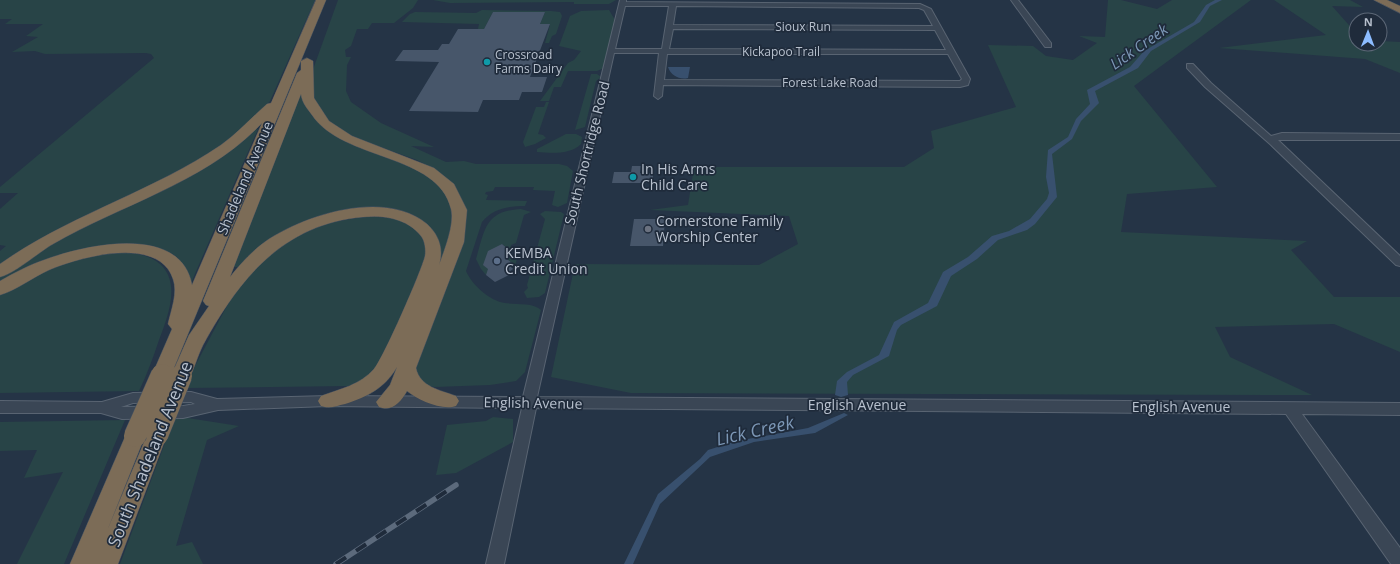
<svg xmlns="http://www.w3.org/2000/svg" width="1400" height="564" font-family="'Open Sans',sans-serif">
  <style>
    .green { fill: #284447 }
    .water { fill: #38506e }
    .building { fill: #47566a }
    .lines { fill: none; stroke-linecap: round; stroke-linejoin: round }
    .minor-casing { stroke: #596472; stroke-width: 2 }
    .highway-casing { stroke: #455160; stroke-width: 1 }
    .minor { fill: #3a4655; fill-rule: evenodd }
    .highway { fill: #7c6c57; fill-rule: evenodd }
    .rail-casing { stroke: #5c6a7c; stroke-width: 5.5 }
    .rail { stroke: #1f2b3b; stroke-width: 4; stroke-dasharray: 12; stroke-linecap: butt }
    .highway-bridge-casing { stroke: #455160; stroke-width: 23; stroke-linecap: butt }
    .highway-bridge { stroke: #7c6c57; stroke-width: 22 }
    .culture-dot { fill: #0f9aa8; stroke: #1f2b3b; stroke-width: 1.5 }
    .worship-dot { fill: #6b7280; stroke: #1f2b3b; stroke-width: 1.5 }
    .service-dot { fill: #5c6f8a; stroke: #1f2b3b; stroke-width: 1.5 }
    .labels { text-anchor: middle; stroke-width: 3.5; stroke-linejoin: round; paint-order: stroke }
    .far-street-label { font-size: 12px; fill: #b8c1ce; stroke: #1f2b3b }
    .far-poi-label { font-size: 12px; fill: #b8c1ce; stroke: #1f2b3b; text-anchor: start }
    .street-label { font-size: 14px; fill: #b8c1ce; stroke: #1f2b3b }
    .poi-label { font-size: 14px; fill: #b8c1ce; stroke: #1f2b3b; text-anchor: start }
    .water-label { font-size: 15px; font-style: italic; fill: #7d98b7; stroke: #1f2b3b }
    .near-street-label { font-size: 17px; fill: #b8c1ce; stroke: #1f2b3b }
    .near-water-label { font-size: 18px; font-style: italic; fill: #7d98b7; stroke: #1f2b3b }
  </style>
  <rect width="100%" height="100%" fill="#253446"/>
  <path class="green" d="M0,0H315L270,101L264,109L217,150L138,193L74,221L42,239L0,267V251L6,246L0,245V209L18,193H0V187L154,58L151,54L146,53L45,54L35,51L12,52L38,37L26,36L43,24H5L12,19H0Z
    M338,0H418L413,8L394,23H372L368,29H357L351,46L345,50L346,57H351L347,65L346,91L351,102L381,123L434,147L411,146L446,162L464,161L476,164H559L567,166L573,171L567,203L558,207L552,205L555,191L533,190L534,187H495L493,191L486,192L485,194L488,195L486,200L527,201L525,206C509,206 493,208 482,222L466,271C472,285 490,301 505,303C516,305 533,302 541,310L525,372L516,381L490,385L435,387L428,386L413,374L464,233L434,169L417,160L347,135L330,124L314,105L311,75Z
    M433,0H616L609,4H574V2L450,3Z
    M1108,0H1121L1157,9L1172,0H1251L1134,86L1217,187L1127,194L1121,232L1307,241L1291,250L1334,297H1400V352L1334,324L1215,327L1230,357L1312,395L631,393L551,377L575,264L759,265L798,244L789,216L650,210L688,205L694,167H904L934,148L931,131L1016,107L988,45L1033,46L1046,56L1073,60L1097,43L1079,36L1105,37Z
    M1274,0H1350L1363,7L1332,6L1356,33V44H1380V41L1400,42V73L1365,59L1219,48L1326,35Z
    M482,10L551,11L560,12L562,16L556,34L552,36L549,43H545L550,25L540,24L545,12H493L484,29H478L479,24L402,22L410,14L415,12L476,13Z
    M609,10L615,20L604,68L597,71H568L561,87H554L549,101H540L568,63L574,60L581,51L559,46L570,16L581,11Z
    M591,74H597L601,77L596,81L585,127L575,130Z
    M303,93L308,110L313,117L334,135L416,166L448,193L455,225L428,294L432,230L424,222L404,214L337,213L241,267H234L295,107L298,94Z
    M546,102H549L538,134L543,135L546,138L535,144L525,147L523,142L536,107H544Z
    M258,129L191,283H187L182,265L178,258L171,253L153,246L132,244L108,246L0,286V275L26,256L130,201L253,130Z
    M566,134H576L582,137L581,144C570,155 551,153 537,152V149Z
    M521,209L531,212L524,215L516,243L511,245L510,254L517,259L515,265L511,267L512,263L507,259L510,251L502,244L486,275L481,269L476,259C485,229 485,211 521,209Z
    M545,211L561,212L564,214L545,293L539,297L527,298L524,292L528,288L527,285L545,219L540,214Z
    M363,217C379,217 400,216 413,226C418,230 422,236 426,240L427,259L382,359C372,376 366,380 348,386L186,388L195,366L229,302L241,283L272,249L321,224Z
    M102,253C120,253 141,251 156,261C183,279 168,316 159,340C153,358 147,374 139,391L0,393V295L51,267Z
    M175,416L239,426L207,440L176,546L192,542L203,564H120Z
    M493,417L513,419V442L456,473L436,475L447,425L486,421Z
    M125,420L64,564H17L63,472L24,478L37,450L0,451V422Z"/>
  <path class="water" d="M1215,0H1222L1210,6L1200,22L1151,51L1138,68L1095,91L1099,103L1081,121L1072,139L1052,154L1057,197L1035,224L1027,230L998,240L977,259L951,276L937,306L901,325L897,330L889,356L853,375L847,382L848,395L841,397L835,395L837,381L847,372L879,355L894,322L928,303L943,272L968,257L992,236L1009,231L1030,219L1047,199L1049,193L1046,177L1048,150L1068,137L1076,119L1090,104L1087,90L1130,67L1144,51L1194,22L1206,5Z
    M670,67H690L688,78C680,80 671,76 668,67Z
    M844,413L848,415L815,433L754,442L710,457L660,504L633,564H624L658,494L700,459L708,450L737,441L808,428Z"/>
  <path class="building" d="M493,12H545L540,24H550L530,77H547L542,92H522L519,100H483L478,112L409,111L439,62L395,61L403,50H438L442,44H449L458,29H484Z
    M632,166H641L640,173H653V183H612L614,172H631Z
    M634,219H665L663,246H630Z
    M502,244L510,251L507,259L512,263L511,267L513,269L510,271L509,275L495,282L486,275L488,269L483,265L488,251Z"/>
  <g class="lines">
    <defs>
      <path id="minor" d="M620,0H626V2L920,4L931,9L970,79L968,85L960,87L663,85L662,96L658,99L654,96L659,53H614L537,397L1400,403V415L1302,414L1400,548V564H1391L1286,414L536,408L504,564H486L522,408L328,406L218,410L183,418L122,419L101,413H0V401L102,402L133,393L191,392L217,399L328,396L523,397ZM625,6H669L662,49H615ZM676,6L919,8L924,10L933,26L673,25ZM673,29L935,30L946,50L669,49ZM667,54H948L962,79L960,81L664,80ZM191,402L195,404L183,406L121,407L133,403Z
        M1011,0H1018L1051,43V47H1045Z
        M1187,64H1193L1211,83L1271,136L1282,133L1400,134V140H1278L1400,256V266L1396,265L1270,144L1205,87L1187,68Z"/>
      <path id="highway" d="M316,0H326L169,380L162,382L155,380L152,375L172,329L168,324C171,310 178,293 173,279C159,235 79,257 49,270C33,277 17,290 0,295V281C14,273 29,265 44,260C84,245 181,223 192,285L262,123C207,182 122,204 53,244C39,252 14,274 0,277V264C69,215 152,192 221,145C238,133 251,118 267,104L271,103Z
        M1374,0H1387L1400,6V13Z
        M307,58L313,61L314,98L329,121L352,136L434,168L454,184L467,210L464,242L416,368C420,387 440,390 456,396L459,401L456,406C442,411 418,400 407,391C401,402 392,412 379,407L376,402L390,385L397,367C385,388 367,397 345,404C336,406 330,409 321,406L318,401L321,396C340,389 360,385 374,369C383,359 422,270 425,256C426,250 425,241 421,236C407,218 383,215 363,217C283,224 239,279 203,345C197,357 194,370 188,381L181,383L174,381L171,376L189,335L209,306L206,305L203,301L297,73L301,70V61ZM301,94C302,103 307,108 312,115C343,161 438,153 451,209C455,224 444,251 439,265C444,249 439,235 427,224C386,190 310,213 269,239C254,249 241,263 230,277Z
        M157,427L164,429L167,435L118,564H70L128,430L135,428L142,430L145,436L107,531L147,435L150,429Z"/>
    </defs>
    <use href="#minor" class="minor-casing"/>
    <use href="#highway" class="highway-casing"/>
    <use href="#minor" class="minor"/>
    <use href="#highway" class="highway"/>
    <defs>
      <path id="rail" d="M336,564L456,485"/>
    </defs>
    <use href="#rail" class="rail-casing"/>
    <use href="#rail" class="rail"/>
    <defs>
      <path id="highway-bridge" d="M157,435L181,376
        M135,436L162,375"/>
    </defs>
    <use href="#highway-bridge" class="highway-bridge-casing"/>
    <use href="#highway-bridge" class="highway-bridge"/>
  </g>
  <g class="culture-dot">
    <circle cx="487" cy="62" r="4"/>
    <circle cx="633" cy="177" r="4"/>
  </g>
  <circle class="worship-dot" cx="648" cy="229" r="4"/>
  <circle class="service-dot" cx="497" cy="261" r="4"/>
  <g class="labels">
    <g class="far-street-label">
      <text x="803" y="31">Sioux Run</text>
      <text x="781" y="56">Kickapoo Trail</text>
      <text x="830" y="87">Forest Lake Road</text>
    </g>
    <g class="far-poi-label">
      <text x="495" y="59">Crossroad<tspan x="495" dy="14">Farms Dairy</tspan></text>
    </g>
    <g class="street-label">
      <text transform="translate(587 153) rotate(-76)" y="5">South Shortridge Road</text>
      <text transform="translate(245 178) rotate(-67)" y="5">Shadeland Avenue</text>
      <text transform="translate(533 403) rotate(1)" y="5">English Avenue</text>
      <text x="857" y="410">English Avenue</text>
      <text x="1181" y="412">English Avenue</text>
    </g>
    <g class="poi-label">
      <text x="641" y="174">In His Arms<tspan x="641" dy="16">Child Care</tspan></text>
      <text x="656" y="226">Cornerstone Family<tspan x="656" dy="16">Worship Center</tspan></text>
      <text x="505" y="258">KEMBA<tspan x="505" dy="16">Credit Union</tspan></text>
    </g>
    <g class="water-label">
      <text transform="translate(1139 47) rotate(-35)" y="5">Lick Creek</text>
    </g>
    <g class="near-street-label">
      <text transform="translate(150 454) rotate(-68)" y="6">South Shadeland Avenue</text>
    </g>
    <g class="near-water-label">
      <text transform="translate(755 431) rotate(-13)" y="6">Lick Creek</text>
    </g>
  </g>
  <g transform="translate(1368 32) rotate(1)"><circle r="19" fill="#1f2b3b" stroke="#5c6776"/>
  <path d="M0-3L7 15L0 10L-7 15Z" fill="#8cbcff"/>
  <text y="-6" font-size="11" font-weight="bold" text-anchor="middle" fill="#b8c1ce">N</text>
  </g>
</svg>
